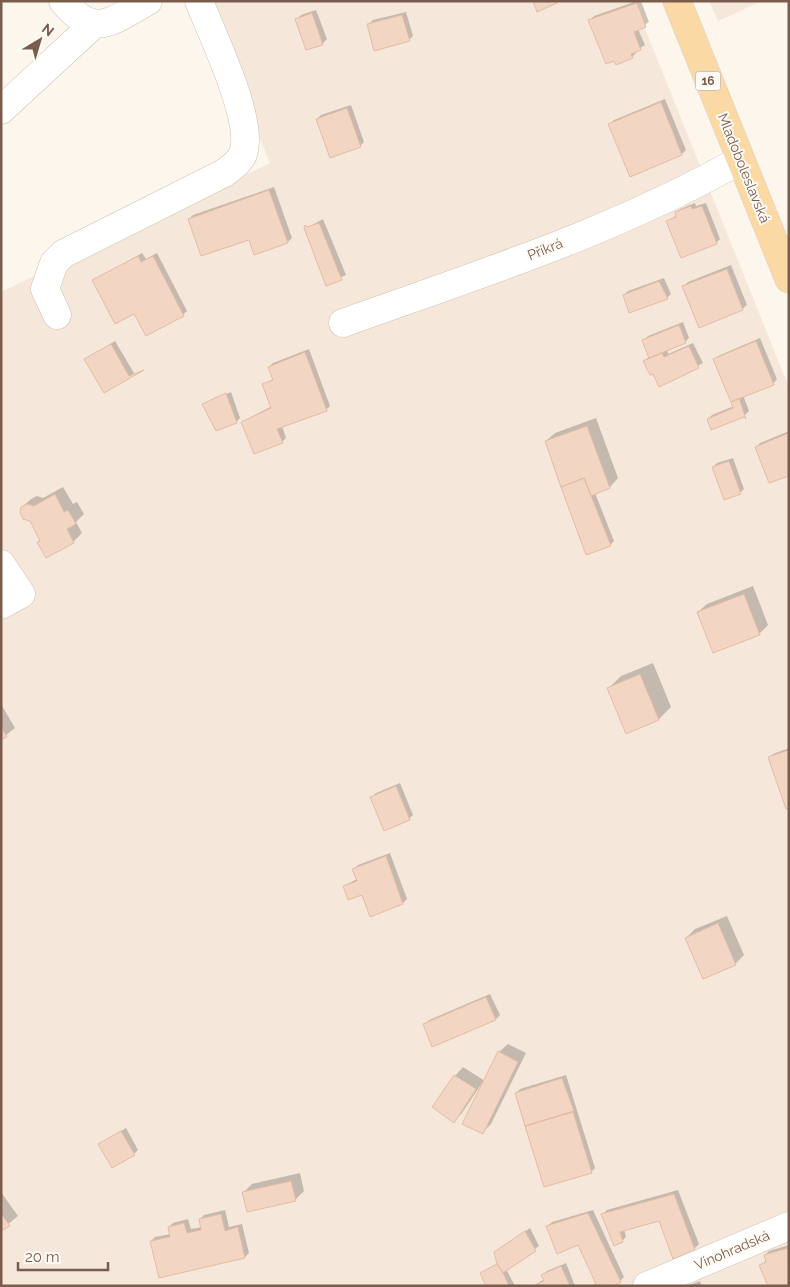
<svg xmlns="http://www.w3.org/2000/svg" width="790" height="1287" font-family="Raleway,sans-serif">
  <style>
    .residential { fill: #f5e8da }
    .shadow { fill: #0003 }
    .building { fill: #f3d5c3; stroke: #e6bba3 }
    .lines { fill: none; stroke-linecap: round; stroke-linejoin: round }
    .minor-casing { stroke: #d1beb0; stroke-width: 29 }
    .major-casing { stroke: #dad1cd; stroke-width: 29 }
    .minor { stroke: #fff; stroke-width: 28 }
    .major { stroke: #fbd9a5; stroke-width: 28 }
    .labels { text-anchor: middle; stroke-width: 4; stroke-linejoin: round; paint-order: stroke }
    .shield { fill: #fffaf3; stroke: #a28b7f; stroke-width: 1 }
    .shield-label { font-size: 12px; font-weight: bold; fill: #7a5c4d }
    .street-label { font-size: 14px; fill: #7a5c4d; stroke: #fffaf3 }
  </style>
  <rect width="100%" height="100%" fill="#fdf6ec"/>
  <path class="residential" d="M203,1H634L789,388V1286H1V599L19,588L1,556V292L270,163Z
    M709,1H762L718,21Z"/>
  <path class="shadow" d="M637,1H641L649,22L638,29L645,45L635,51L636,53L632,57L590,20L594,16Z
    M316,10L327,39L322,44L297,19L301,15Z
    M406,12L413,36L409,40L369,24L373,20Z
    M665,99L686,150L682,154L610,124L614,120Z
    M351,105L364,142L360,146L317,119L321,115Z
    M274,187L292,238L288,242L255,253L249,238L189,219L193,215Z
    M695,203L696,206L706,203L720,239L716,243L668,221L677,215L680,209Z
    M323,219L346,275L327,284L305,229Z
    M142,253L146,259L157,253L187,311L183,315L134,312L94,281Z
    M731,265L747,305L742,309L684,286L688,282Z
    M664,278L671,294L667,298L624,295L628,291Z
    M683,322L689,338L685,342L667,350L668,354L693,343L703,363L660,385L654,372L644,361L650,356L644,340L648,336Z
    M760,338L777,379L773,384L743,395L749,411L745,415L712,428L708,419L712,415L734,406L714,360L718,356Z
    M115,341L134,373L130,377L86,359Z
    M309,349L330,406L326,410L282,426L286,438L282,442L242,422L272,406L263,385L274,378L269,367L273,363Z
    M231,392L240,418L236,422L204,404Z
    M596,418L618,478L610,487L595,493L614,541L610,545L546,441L555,433Z
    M789,431V474L756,447L760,443Z
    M733,458L744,489L740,493L713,467L717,463Z
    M63,487L73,504L77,502L84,514L76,522L82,533L73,542L41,540L22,507L31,499L37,496L43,498Z
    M753,586L768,625L759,634L698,612L707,604Z
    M653,663L671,707L659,719L608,689L621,676Z
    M1,704L15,728L1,739Z
    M789,748V807L769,758L773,754Z
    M400,783L413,815L409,819L372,797L376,793Z
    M390,853L407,899L403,903L371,915L363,893L344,886L357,879L354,869L358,865Z
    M727,916L744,955L735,964L686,938L695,929Z
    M490,994L500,1015L496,1019L425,1025L429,1020Z
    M508,1044L526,1053L491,1124L482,1133V1083L462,1113L454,1121L455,1076L463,1067L485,1081L499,1052Z
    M566,1075L595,1168L591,1172L545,1186L516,1093L520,1089Z
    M126,1128L138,1150L134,1154L99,1144Z
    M300,1173L304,1191L295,1200L244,1192L252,1184Z
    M678,1190L699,1244L695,1248L674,1257L659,1219L624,1229L626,1237L622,1241L603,1214L607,1210Z
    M1,1192L18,1216L1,1230Z
    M225,1210L229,1227L242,1224L249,1253L245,1257L160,1277L151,1241L155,1237L171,1234L169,1227L173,1223L188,1219L191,1229L202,1227L200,1219L204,1215Z
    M593,1210L624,1277L620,1281L594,1286L596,1283L578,1244L548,1226L552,1222Z
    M530,1228L539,1246L506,1269L515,1286H488L482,1274L498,1263L500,1248Z
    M789,1245V1286L761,1265L767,1260L765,1255L769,1251Z
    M566,1263L575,1286H534L544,1279L542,1275L547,1271Z
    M700,1281L702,1286H687Z"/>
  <path class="building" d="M533,1H556L557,3L537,12Z
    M637,3L646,27L634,32L641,50L631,54L633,58L616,65L614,61L606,64L588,20Z
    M312,13L323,45L306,50L295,19Z
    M402,15L410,41L374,51L367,24Z
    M661,102L682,155L630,177L608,124Z
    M347,108L361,147L330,158L316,119Z
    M269,190L288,243L254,255L249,240L201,256L188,219Z
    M691,206L692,209L702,206L717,244L681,258L666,221L676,217L675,212Z
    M319,223L342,280L326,286L304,228L305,225L307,227Z
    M138,256L141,262L153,256L184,316L146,336L134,314L115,324L92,280Z
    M727,269L743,310L699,328L682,286Z
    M659,281L668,299L629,313L623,295Z
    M679,325L686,343L649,358L642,340Z
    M756,341L774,385L731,402L713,359Z
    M111,344L129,376L144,370L104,393L84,359Z
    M689,346L699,368L659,387L653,374L650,375L643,361L662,353L664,357Z
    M305,352L327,411L277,429L283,443L254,454L241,422L271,408L262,384L273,380L268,367Z
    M226,393L237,423L216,431L202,404Z
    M739,398L746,419L744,417L711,430L707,419L733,408L731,402Z
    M587,426L610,488L591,496L584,478L561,487L545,441Z
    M789,433V476L769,483L755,447Z
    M729,461L741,494L724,500L712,467Z
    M584,478L611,546L586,555L561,487Z
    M55,494L64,512L68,510L76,524L67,529L74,543L46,558L37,542L40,541L30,521L23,519L20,513L21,507L27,504L34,506Z
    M744,594L760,635L713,653L697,612Z
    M640,674L659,720L626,734L607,688Z
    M1,727L7,737L1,740Z
    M789,750V809H786L768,757Z
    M396,786L410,820L384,831L370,797Z
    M386,856L403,904L370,917L362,895L348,900L343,886L357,881L352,869Z
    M718,923L736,965L703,979L685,938Z
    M486,997L496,1020L432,1047L423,1024Z
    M498,1051L518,1062L483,1134L462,1124Z
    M454,1075L476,1089L454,1123L432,1107Z
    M562,1078L574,1111L525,1126L515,1093Z
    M573,1112L592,1173L544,1187L525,1126Z
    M121,1131L135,1155L112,1168L98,1144Z
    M291,1181L296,1201L247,1212L242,1192Z
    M674,1194L695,1250L673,1259L659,1221L620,1232L623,1242L614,1246L601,1214Z
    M1,1213L10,1226L1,1231Z
    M588,1213L621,1282L613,1286H592L596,1284L578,1245L557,1254L546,1226Z
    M221,1214L225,1231L238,1227L245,1258L159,1278L150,1241L170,1237L168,1227L184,1223L187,1233L201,1230L199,1219Z
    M525,1231L536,1251L503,1273L497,1264L494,1252Z
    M788,1248L789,1286H768L759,1265L766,1262L764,1255Z
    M497,1264L503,1273L509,1286H486L480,1273Z
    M561,1266L570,1286H533L544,1281L541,1275Z"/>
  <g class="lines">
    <defs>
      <path id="minor" d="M63,1C95,40 111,21 148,1
        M1,110L93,25
        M57,315L45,289L54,263L63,254L224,173C231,168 239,163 243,154C255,121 212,35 199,1
        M343,323C477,275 616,231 740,160
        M1,564L21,594L1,605
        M647,1286L789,1226"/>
      <path id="major" d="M677,1L789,279"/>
    </defs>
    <use href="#minor" class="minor-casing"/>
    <use href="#major" class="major-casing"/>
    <use href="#minor" class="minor"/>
    <use href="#major" class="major"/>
  </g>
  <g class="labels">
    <rect class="shield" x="695.5" y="71.5" width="25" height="19" rx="4"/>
    <g class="shield-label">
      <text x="708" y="85">16</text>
    </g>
    <g class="street-label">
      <text transform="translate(744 168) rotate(68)" y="5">Mladoboleslavská</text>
      <text transform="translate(545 249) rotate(-22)" y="5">Příkrá</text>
      <text transform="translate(732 1250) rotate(-23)" y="5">Vinohradská</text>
    </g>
  </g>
  <rect width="790" height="1287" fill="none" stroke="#7a5c4d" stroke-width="5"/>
  <g transform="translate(40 40) rotate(38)" stroke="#fffaf3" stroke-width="4" paint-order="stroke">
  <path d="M0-4L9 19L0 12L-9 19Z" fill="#7a5c4d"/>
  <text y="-8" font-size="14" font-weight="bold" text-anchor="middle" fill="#7a5c4d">N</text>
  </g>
  <path d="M18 1262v8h90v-8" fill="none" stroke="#7a5c4d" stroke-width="2.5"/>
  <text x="25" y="1262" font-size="15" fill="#7a5c4d" stroke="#fffaf3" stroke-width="4" paint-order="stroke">20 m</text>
</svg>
